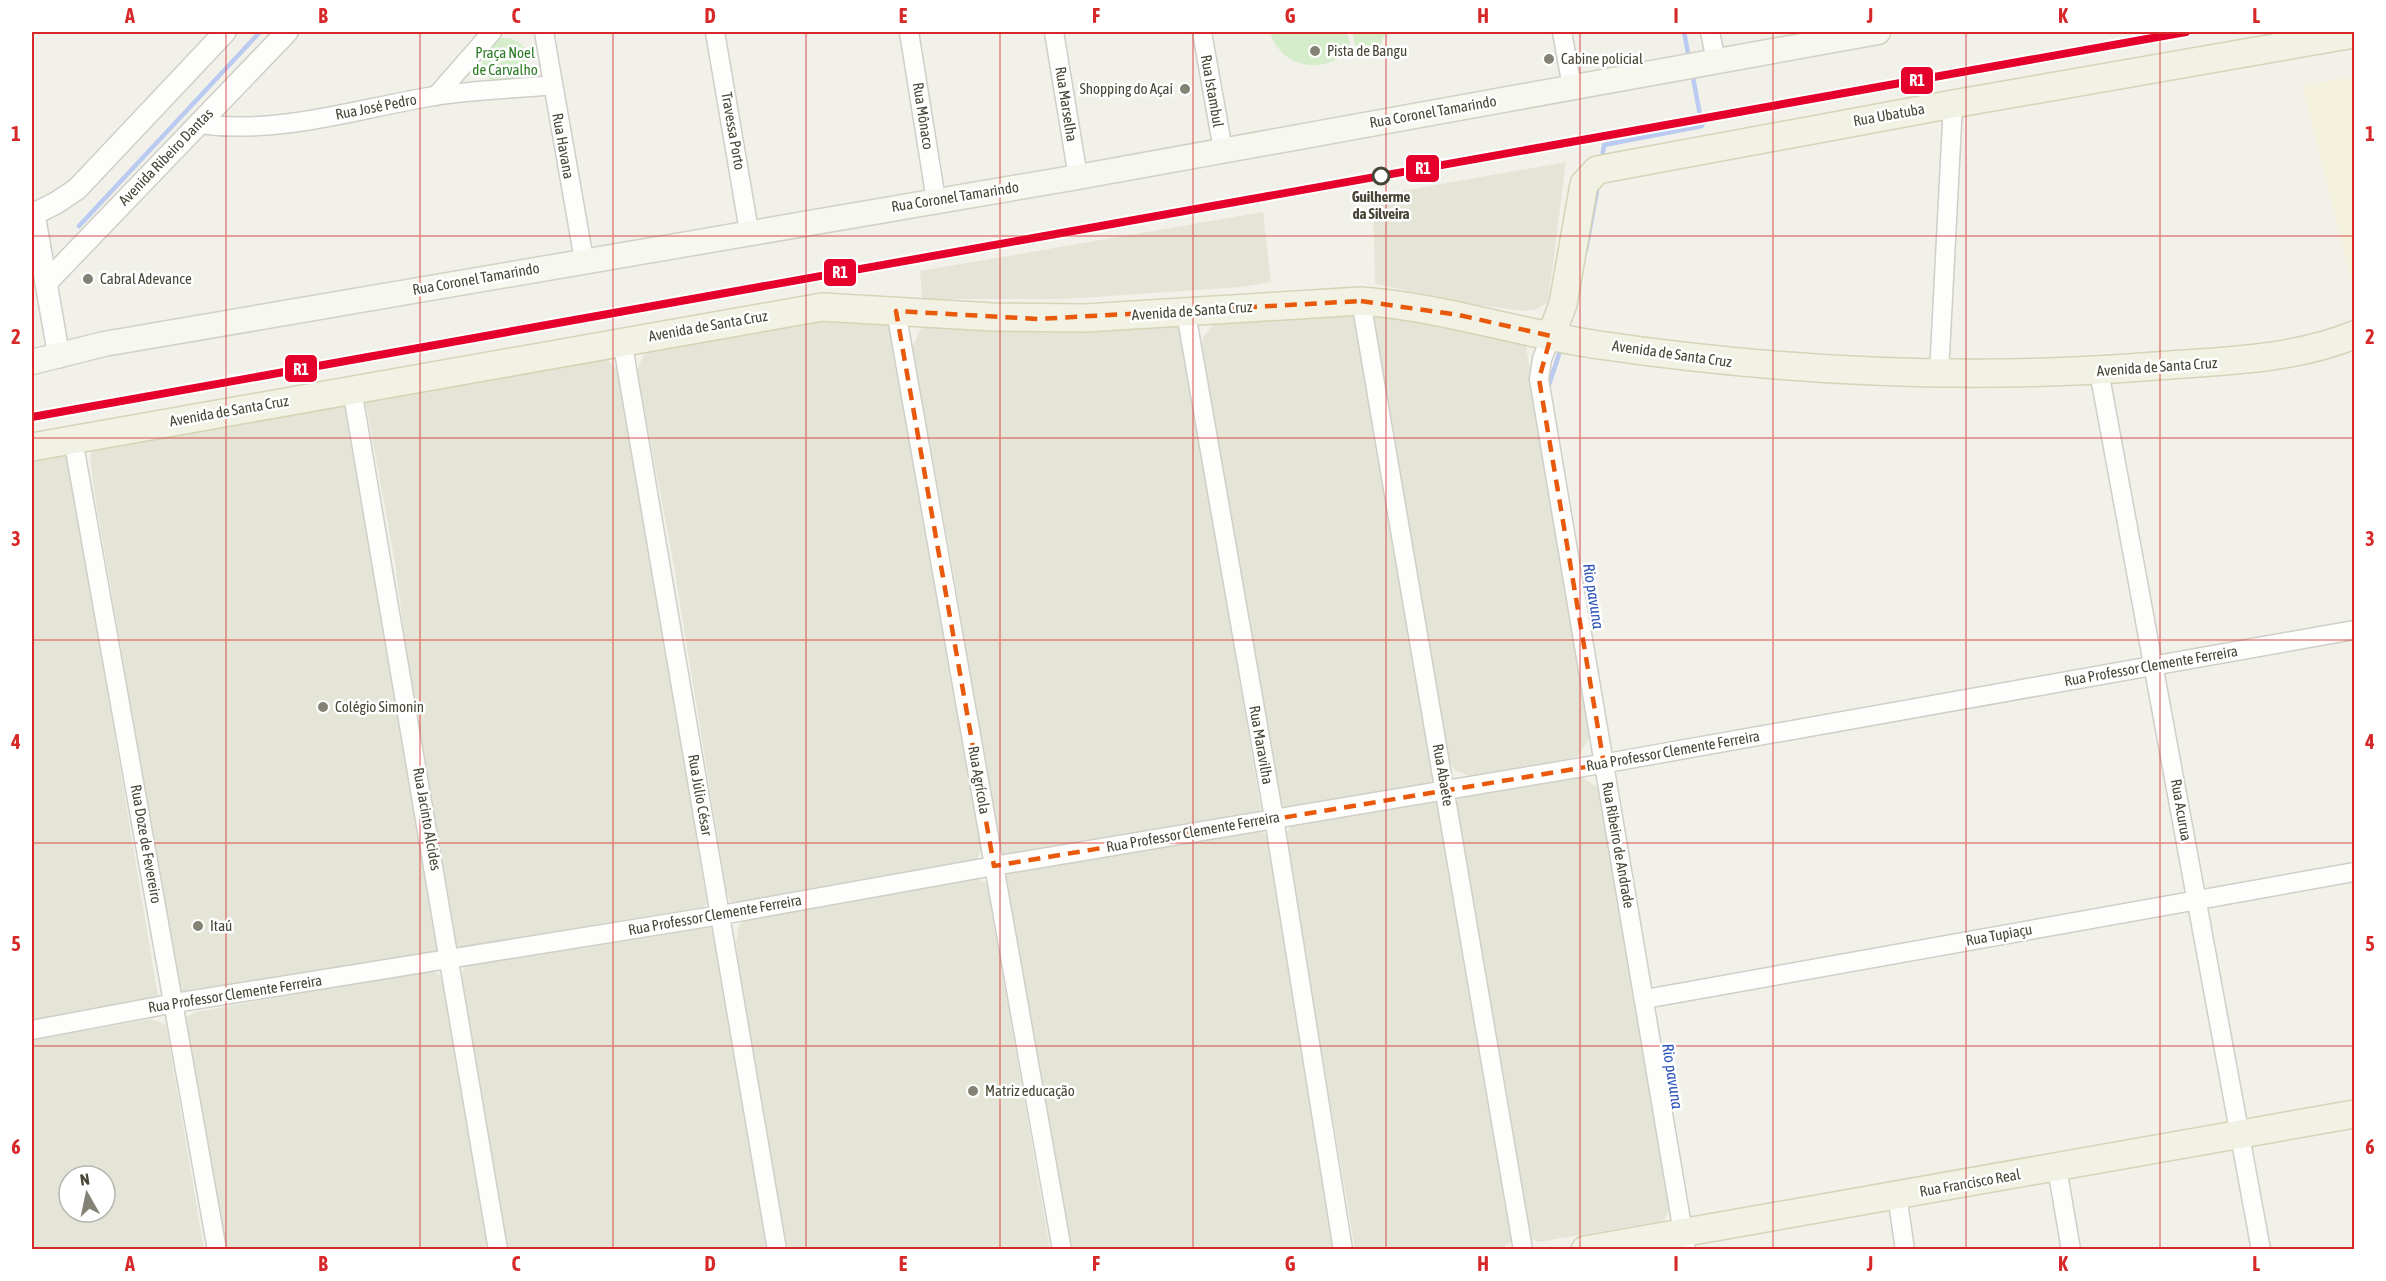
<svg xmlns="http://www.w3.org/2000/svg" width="2386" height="1281" font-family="'Asap Condensed',sans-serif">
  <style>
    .residential { fill: #e5e5d7; fill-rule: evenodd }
    .commercial { fill: #f4f2dd }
    .green { fill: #d5edca }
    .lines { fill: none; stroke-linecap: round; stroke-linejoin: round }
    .stream { stroke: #bacaf0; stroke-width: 4.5 }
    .minor-casing { stroke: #cfcfc8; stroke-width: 21 }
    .tertiary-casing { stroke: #cfcfc8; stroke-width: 24 }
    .secondary-casing { stroke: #d1d2c3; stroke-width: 27 }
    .primary-casing { stroke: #d4d4b7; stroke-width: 30 }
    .minor { stroke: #fdfdfc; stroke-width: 18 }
    .tertiary { stroke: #fdfdfc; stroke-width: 21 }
    .secondary { stroke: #f6f7ef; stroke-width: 24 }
    .primary { stroke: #f1f1e4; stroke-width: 27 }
    .rail-1-casing { stroke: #fff; stroke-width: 12 }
    .rail-1 { stroke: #e4002b; stroke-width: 8 }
    .marked { fill: none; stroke: #e8590c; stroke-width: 4.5; stroke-dasharray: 12 8; stroke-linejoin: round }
    .grid { fill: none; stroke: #d62828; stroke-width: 1.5; stroke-opacity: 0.55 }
    .poi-dot { fill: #838275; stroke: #fff; stroke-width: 2 }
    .stop-dot { fill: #fff; stroke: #484636; stroke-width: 3 }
    .labels { text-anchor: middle; stroke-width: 5; stroke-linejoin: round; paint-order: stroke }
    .poi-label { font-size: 15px; fill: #484636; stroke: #fff; text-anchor: start }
    .park-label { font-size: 15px; fill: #2e7c27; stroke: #fff }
    .street-label { font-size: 15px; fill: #484636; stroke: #fff }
    .stop-label { font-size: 15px; font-weight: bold; fill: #484636; stroke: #fff }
    .water-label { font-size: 16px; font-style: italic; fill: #2b52b7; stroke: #fff }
    .line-badge { stroke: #fff; stroke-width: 2 }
    .badge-label { font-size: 16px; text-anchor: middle; font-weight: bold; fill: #fff }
    .neatline { fill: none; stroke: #d62828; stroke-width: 2 }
    .grid-label { font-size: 20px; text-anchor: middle; font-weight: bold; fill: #d62828 }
  </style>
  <rect width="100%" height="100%" fill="#f1f1ea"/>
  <path class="residential" d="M1566,162L1548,302L1537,309L1524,311L1478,305L1375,284L1373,196Z
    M1263,212L1271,282L1241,287L1066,299H922L920,271Z
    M1381,311L1522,341L1526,346L1587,717L1589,739L1577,757L1471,777L1455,770L1446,757L1373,325V315Z
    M1357,313L1436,775L1428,785L1290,808L1284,807L1279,800L1202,344L1204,336L1216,320Z
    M786,318L886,322L895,339L928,551L981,850L977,860L735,904L730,901L726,889L674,566L637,370L645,352Z
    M1172,323L1179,328L1183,340L1261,810L1258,814L1005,855L998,848L954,575L912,347L920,330L929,324Z
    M607,359L622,375L707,904L700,911L463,950L455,945L407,657L395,563L366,404L368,398Z
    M342,403L349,416L438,948L436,953L180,993L96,502L90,459L92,451L97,445Z
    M59,452L69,459L158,997L156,1002L32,1026V456Z
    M1581,776L1599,789L1626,934L1669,1210L1664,1220L1657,1222L1538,1242L1530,1238L1455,807L1460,795Z
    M1434,800L1438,803L1513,1240L1504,1247L1493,1250L1355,1249L1285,835L1292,824Z
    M1260,829L1268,837L1337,1249H1069L1005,881L1006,875L1011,871Z
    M975,877L986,883L988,890L1050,1249H786L744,1003L736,943L739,926L744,919Z
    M705,924L714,930L719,955L767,1249H508L462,984L463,970L472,964Z
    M431,970L444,978L489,1249H223L184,1026L186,1017L196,1012Z
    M151,1019L166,1025L204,1249H32V1040ZM69,1176H105V1212H69Z"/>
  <path class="commercial" d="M2354,76V294L2302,86Z"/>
  <path class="green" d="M1270,32H1347L1351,48C1326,76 1281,69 1270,32Z
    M1352,32H1385L1380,47L1364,51L1355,45Z
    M482 61a23 23 0 1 1 46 0a23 23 0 1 1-46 0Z"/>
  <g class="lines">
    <path class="stream" d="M1684,32L1689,58
      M1602,159L1604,145L1702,126L1692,72
      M79,226L260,32
      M1586,250L1598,185
      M32,341V347
      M1548,388L1561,348"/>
    <defs>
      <path id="minor" d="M544,32L584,260
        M715,32L749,231
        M909,32L936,200
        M1054,32L1078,177
        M1202,32L1223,150
        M1562,32L1572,87
        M1710,32L1716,61
        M436,96L492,32
        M199,124C279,135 356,109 434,96C473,90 513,89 553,85
        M1361,301L1523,1250
        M896,311L1062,1250
        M1186,313L1274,818L1343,1250
        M1551,336L1542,359L1539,379L1686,1250
        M622,340L777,1250
        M2099,371L2261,1250
        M1939,374L1953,104
        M352,389L498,1250
        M73,439L217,1250
        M1645,999L2354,872
        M32,1030L175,1003L721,915L994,866L1607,763L2354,630
        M2057,1168L2071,1250
        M1897,1195L1905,1250"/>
      <path id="tertiary" d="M46,283L287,32
        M59,357L34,214L56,203L77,189L225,32"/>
      <path id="secondary" d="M32,362L104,344L1078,177L1878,32"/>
      <path id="primary" d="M1551,336L1563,304L1584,184L1597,170L1953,104L2354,34
        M32,447L822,307L993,317L1085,318L1361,301C1442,307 1518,333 1599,345C1784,372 1970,381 2156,366C2223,361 2292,360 2354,335
        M1585,1250L2354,1114"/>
    </defs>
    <use href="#minor" class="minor-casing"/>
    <use href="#tertiary" class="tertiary-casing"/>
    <use href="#secondary" class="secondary-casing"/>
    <use href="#primary" class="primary-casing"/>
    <use href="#minor" class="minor"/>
    <use href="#tertiary" class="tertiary"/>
    <use href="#secondary" class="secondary"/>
    <use href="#primary" class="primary"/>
    <defs>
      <path id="rail-1" d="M32,417L2186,32"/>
    </defs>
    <use href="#rail-1" class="rail-1-casing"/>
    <use href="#rail-1" class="rail-1"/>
  </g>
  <path class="marked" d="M1361,301L1459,315L1551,336L1539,379L1604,764L994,866L896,311L1038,319Z"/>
  <path class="grid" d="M226,32V1250M420,32V1250M613,32V1250M806,32V1250M1000,32V1250M1193,32V1250M1386,32V1250M1580,32V1250M1773,32V1250M1966,32V1250M2160,32V1250M32,236H2354M32,438H2354M32,640H2354M32,843H2354M32,1046H2354"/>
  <g class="poi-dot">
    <circle cx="1315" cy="51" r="6"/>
    <circle cx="1549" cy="59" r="6"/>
    <circle cx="1185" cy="89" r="6"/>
    <circle cx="88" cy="279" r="6"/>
    <circle cx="323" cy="707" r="6"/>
    <circle cx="198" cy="926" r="6"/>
    <circle cx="973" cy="1091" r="6"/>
  </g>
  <circle class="stop-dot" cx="1381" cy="176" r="8"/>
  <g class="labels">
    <g class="poi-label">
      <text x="1327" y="56">Pista de Bangu</text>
      <text x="1561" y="64">Cabine policial</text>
      <text x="1173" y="94" text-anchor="end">Shopping do Açaí</text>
      <text x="100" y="284">Cabral Adevance</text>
      <text x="335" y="712">Colégio Simonin</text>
      <text x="210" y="931">Itaú</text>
      <text x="985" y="1096">Matriz educação</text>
    </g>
    <g class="park-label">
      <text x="505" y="58">Praça Noel<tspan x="505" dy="17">de Carvalho</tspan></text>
    </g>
    <g class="street-label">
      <text transform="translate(1212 91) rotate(80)" y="5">Rua Istambul</text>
      <text transform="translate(1066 104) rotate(81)" y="5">Rua Marselha</text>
      <text transform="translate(376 107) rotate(-11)" y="5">Rua José Pedro</text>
      <text transform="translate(1433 112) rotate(-10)" y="5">Rua Coronel Tamarindo</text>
      <text transform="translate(1889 115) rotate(-10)" y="5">Rua Ubatuba</text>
      <text transform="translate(923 116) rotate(81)" y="5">Rua Mônaco</text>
      <text transform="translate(733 131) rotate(80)" y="5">Travessa Porto</text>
      <text transform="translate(563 146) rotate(80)" y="5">Rua Havana</text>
      <text transform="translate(166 157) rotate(-46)" y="5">Avenida Ribeiro Dantas</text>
      <text transform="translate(955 197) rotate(-9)" y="5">Rua Coronel Tamarindo</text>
      <text transform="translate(476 279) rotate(-10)" y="5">Rua Coronel Tamarindo</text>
      <text transform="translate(1192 311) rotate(-4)" y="5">Avenida de Santa Cruz</text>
      <text transform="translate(708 326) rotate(-10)" y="5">Avenida de Santa Cruz</text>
      <text transform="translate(1672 354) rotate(8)" y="5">Avenida de Santa Cruz</text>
      <text transform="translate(2157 367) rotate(-4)" y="5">Avenida de Santa Cruz</text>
      <text transform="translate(229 411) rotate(-10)" y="5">Avenida de Santa Cruz</text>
      <text transform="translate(2151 666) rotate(-10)" y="5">Rua Professor Clemente Ferreira</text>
      <text transform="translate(1261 745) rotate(80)" y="5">Rua Maravilha</text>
      <text transform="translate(1673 751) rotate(-10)" y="5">Rua Professor Clemente Ferreira</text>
      <text transform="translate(1443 775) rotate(80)" y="5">Rua Abaete</text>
      <text transform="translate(979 780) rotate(80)" y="5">Rua Agrícola</text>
      <text transform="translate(700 795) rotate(80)" y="5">Rua Júlio César</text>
      <text transform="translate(2181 810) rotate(80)" y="5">Rua Acurua</text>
      <text transform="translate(427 819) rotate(80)" y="5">Rua Jacinto Alcides</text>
      <text transform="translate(1193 832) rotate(-10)" y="5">Rua Professor Clemente Ferreira</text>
      <text transform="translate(146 844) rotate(80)" y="5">Rua Doze de Fevereiro</text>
      <text transform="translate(1618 845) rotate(80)" y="5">Rua Ribeiro de Andrade</text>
      <text transform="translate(715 915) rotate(-10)" y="5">Rua Professor Clemente Ferreira</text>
      <text transform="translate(1999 935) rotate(-10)" y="5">Rua Tupiaçu</text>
      <text transform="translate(235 994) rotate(-9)" y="5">Rua Professor Clemente Ferreira</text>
      <text transform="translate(1970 1183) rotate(-10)" y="5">Rua Francisco Real</text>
    </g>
    <g class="stop-label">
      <text x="1381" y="202">Guilherme<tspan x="1381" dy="17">da Silveira</tspan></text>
    </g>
    <g class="water-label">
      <text transform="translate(1594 596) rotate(81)" y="6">Rio pavuna</text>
      <text transform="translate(1673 1076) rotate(81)" y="6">Rio pavuna</text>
    </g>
  </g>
  <g class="line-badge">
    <rect x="1900" y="66" width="34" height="29" rx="6" fill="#e4002b"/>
    <rect x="1405" y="154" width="35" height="29" rx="6" fill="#e4002b"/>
    <rect x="823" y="258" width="34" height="29" rx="6" fill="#e4002b"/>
    <rect x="284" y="354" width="34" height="29" rx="6" fill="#e4002b"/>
  </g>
  <g class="badge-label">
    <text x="1917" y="86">R1</text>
    <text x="1423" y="174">R1</text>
    <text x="840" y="278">R1</text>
    <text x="301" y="375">R1</text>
  </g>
  <rect width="2386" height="1281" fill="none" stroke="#ffffff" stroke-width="66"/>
  <g transform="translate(87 1194) rotate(351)"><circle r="28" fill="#ffffff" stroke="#b6b5af" stroke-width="1.5"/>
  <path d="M0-4.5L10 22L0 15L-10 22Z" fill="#838275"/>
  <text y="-9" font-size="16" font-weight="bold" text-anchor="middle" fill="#484636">N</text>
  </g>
  <rect x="33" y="33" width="2320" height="1215" class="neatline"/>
  <g class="grid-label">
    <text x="130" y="23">A</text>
    <text x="323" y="23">B</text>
    <text x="516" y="23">C</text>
    <text x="710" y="23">D</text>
    <text x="903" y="23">E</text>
    <text x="1096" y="23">F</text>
    <text x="1290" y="23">G</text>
    <text x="1483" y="23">H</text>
    <text x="1676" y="23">I</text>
    <text x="1870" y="23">J</text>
    <text x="2063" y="23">K</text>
    <text x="2256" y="23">L</text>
    <text x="16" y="141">1</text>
    <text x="2370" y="141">1</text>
    <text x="16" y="344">2</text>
    <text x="2370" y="344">2</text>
    <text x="16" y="546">3</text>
    <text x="2370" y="546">3</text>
    <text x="16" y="749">4</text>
    <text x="2370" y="749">4</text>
    <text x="16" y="951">5</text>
    <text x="2370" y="951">5</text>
    <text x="16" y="1154">6</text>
    <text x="2370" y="1154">6</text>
    <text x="130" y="1271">A</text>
    <text x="323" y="1271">B</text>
    <text x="516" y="1271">C</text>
    <text x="710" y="1271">D</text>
    <text x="903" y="1271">E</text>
    <text x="1096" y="1271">F</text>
    <text x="1290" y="1271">G</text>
    <text x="1483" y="1271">H</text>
    <text x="1676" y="1271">I</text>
    <text x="1870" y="1271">J</text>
    <text x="2063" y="1271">K</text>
    <text x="2256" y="1271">L</text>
  </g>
</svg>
